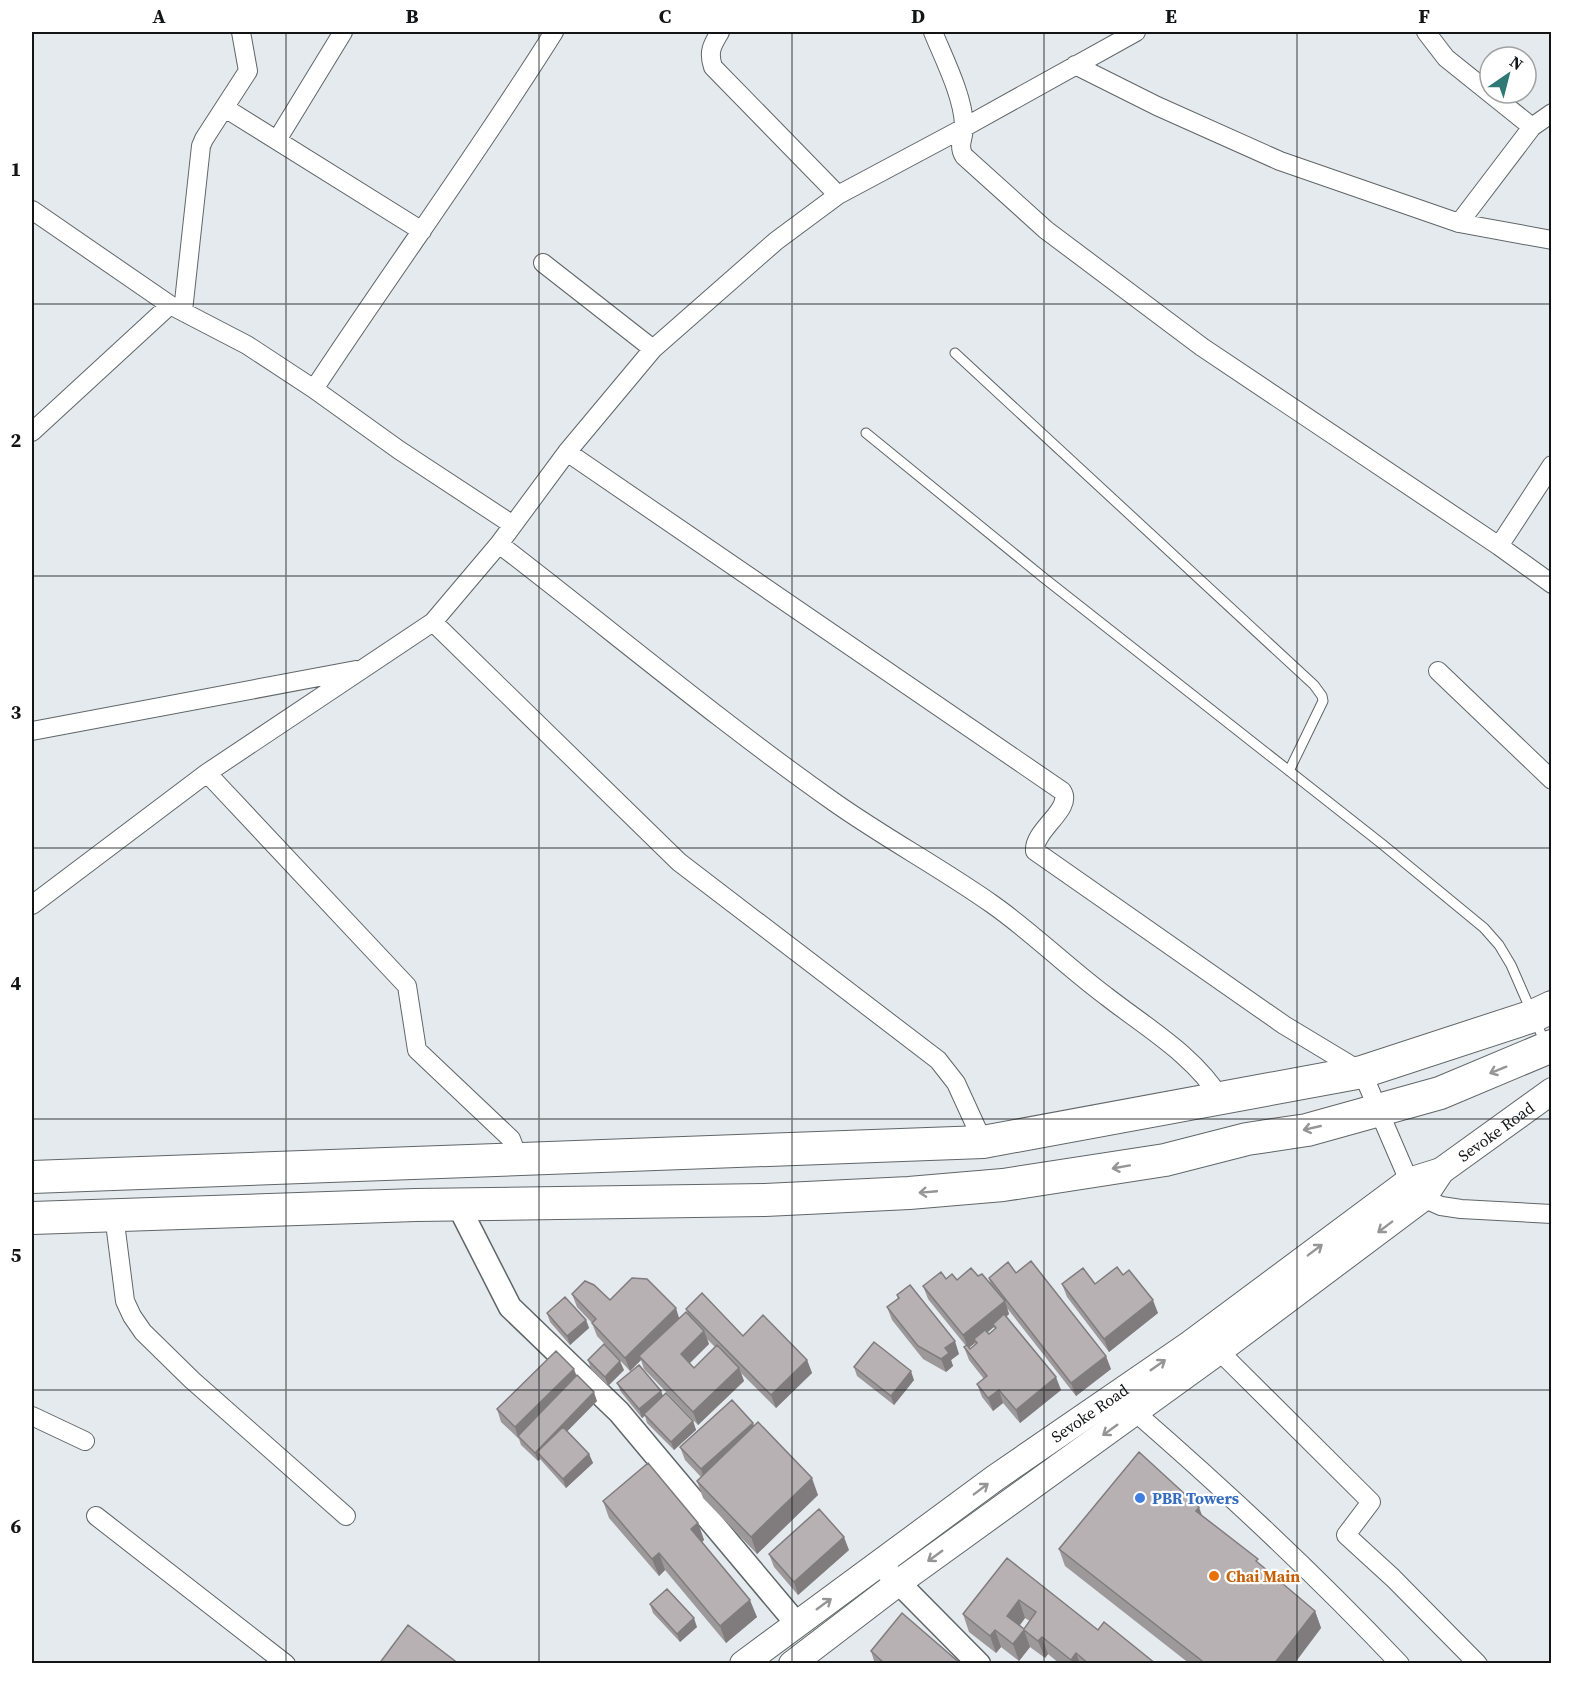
<svg xmlns="http://www.w3.org/2000/svg" width="1583" height="1695" font-family="'Source Serif 4',serif">
  <style>
    .lines { fill: none; stroke-linecap: round; stroke-linejoin: round }
    .service-casing { stroke: #606568; stroke-width: 11 }
    .minor-casing { stroke: #606568; stroke-width: 20 }
    .tertiary-casing { stroke: #606568; stroke-width: 25 }
    .secondary-casing { stroke: #606568; stroke-width: 28 }
    .trunk-casing { stroke: #606568; stroke-width: 34 }
    .service { stroke: #fff; stroke-width: 9 }
    .minor { stroke: #fff; stroke-width: 18 }
    .tertiary { stroke: #fff; stroke-width: 22 }
    .secondary { stroke: #fff; stroke-width: 26 }
    .trunk { stroke: #fff; stroke-width: 32 }
    .wall { fill: #9d989a; fill-rule: evenodd }
    .shaded-wall { fill: #807c7d }
    .building { fill: #b7b1b3; stroke: #807c7d; stroke-width: 1.5; fill-rule: evenodd }
    .oneway { stroke: #959596 }
    .grid { fill: none; stroke: #131416; stroke-width: 1.5; stroke-opacity: 0.55 }
    .shop-dot { fill: #3f7fe0; stroke: #fff; stroke-width: 2 }
    .food-dot { fill: #e8710a; stroke: #fff; stroke-width: 2 }
    .labels { text-anchor: middle; stroke-width: 4.5; stroke-linejoin: round; paint-order: stroke }
    .street-label { font-size: 16px; fill: #131416; stroke: #fff }
    .shop-label { font-size: 16px; font-weight: bold; fill: #366cbe; stroke: #fff; text-anchor: start }
    .food-label { font-size: 16px; font-weight: bold; fill: #c56008; stroke: #fff; text-anchor: start }
    .neatline { fill: none; stroke: #131416; stroke-width: 2 }
    .grid-label { font-size: 20px; text-anchor: middle; font-weight: bold; fill: #131416 }
  </style>
  <rect width="100%" height="100%" fill="#e4eaee"/>
  <g class="lines">
    <defs>
      <path id="service" d="M955,353L1314,685L1322,696L1323,701L1289,771
        M866,433L1044,578L1382,844L1484,928L1499,945L1511,965L1546,1045"/>
      <path id="minor" d="M720,32C712,45 708,52 713,67L838,195
        M933,32C944,59 963,96 964,125C965,137 957,144 964,156L1046,230L1202,347L1499,546L1552,584
        M1426,32L1446,58L1532,127
        M1075,65L1157,106L1280,161L1459,223L1552,240
        M225,108L422,231
        M277,140L343,32
        M32,210L170,305L247,345L314,389L399,450L513,525
        M1459,223L1532,127L1552,113
        M543,263L653,349
        M183,311L201,146L204,139L248,71L241,32
        M314,389C393,269 478,153 554,32
        M32,432L170,305
        M567,452L1062,791C1074,809 1033,830 1035,851L1284,1025L1362,1072L1409,1181L1423,1198L1441,1206L1461,1209L1552,1214
        M499,544C611,630 719,721 834,802C885,838 941,868 992,904C1032,932 1067,967 1106,996C1147,1028 1194,1055 1221,1099
        M1499,546L1552,465
        M433,622L679,862L938,1060L956,1083L983,1142
        M1438,671L1552,780
        M32,731L356,670
        M207,773L407,986L417,1050L511,1139L519,1160
        M32,905L207,773L433,622L499,544L567,452L653,349L776,241L838,195L956,132L1136,32
        M114,1215L125,1301L132,1316L143,1332L192,1380L346,1516
        M1219,1351L1371,1502L1346,1535L1393,1578L1478,1664
        M1135,1412C1227,1492 1316,1575 1400,1664
        M32,1416L85,1441
        M96,1516L286,1664"/>
      <path id="tertiary" d="M458,1205L510,1307L619,1412L797,1624
        M887,1571L979,1664"/>
      <g id="secondary">
        <path id="s1" d="M743,1664L995,1478L1190,1344L1409,1181L1441,1171L1552,1091"/>
        <path d="M792,1664L898,1583L1219,1351L1423,1198L1441,1171"/>
      </g>
      <path id="trunk" d="M32,1177L983,1142L1362,1072L1533,1016L1552,1007
        M32,1218L416,1205L765,1200L909,1193L1003,1185L1165,1160L1247,1139L1307,1130L1440,1093L1552,1046"/>
    </defs>
    <use href="#service" class="service-casing"/>
    <use href="#minor" class="minor-casing"/>
    <use href="#tertiary" class="tertiary-casing"/>
    <use href="#secondary" class="secondary-casing"/>
    <use href="#trunk" class="trunk-casing"/>
    <use href="#service" class="service"/>
    <use href="#minor" class="minor"/>
    <use href="#tertiary" class="tertiary"/>
    <use href="#secondary" class="secondary"/>
    <use href="#trunk" class="trunk"/>
  </g>
  <path class="wall" d="M1016,1273L1111,1369L1076,1396L1007,1308L1009,1314L1006,1317L1061,1390L1020,1423L1003,1403L993,1411L982,1397L977,1384L984,1379L969,1360L964,1347L966,1346L928,1299L923,1286L946,1279L957,1280L978,1276L991,1286L989,1278ZM994,1327L995,1329L989,1334L987,1332ZM975,1343L976,1344L970,1349L969,1348Z
    M1123,1275L1158,1313L1109,1352L1067,1297L1062,1284H1095Z
    M572,1294L610,1300L679,1318L688,1314L686,1309L743,1336L807,1360L812,1373L776,1408L741,1373L744,1381L698,1425L644,1369L641,1360L630,1371L597,1336L592,1323L577,1307ZM707,1339L715,1347L694,1368L689,1363L709,1344Z
    M897,1295L959,1354L951,1360L953,1366L946,1372L923,1359L892,1320L887,1307L898,1299Z
    M547,1313L586,1320L589,1328L570,1345L550,1322Z
    M588,1360L624,1370L608,1386L591,1369Z
    M854,1367L914,1380L894,1405L857,1376Z
    M576,1375L597,1401L567,1431L589,1454L593,1463L566,1488L540,1459L538,1461L521,1445L519,1439L501,1422L497,1409Z
    M617,1383L661,1391L663,1396L693,1421L696,1430L674,1450L647,1423L645,1416L642,1418L621,1392Z
    M754,1426L818,1495L757,1554L703,1498L697,1481L701,1477L685,1460L680,1447Z
    M603,1501L698,1523L704,1540L702,1542L757,1617L726,1643L665,1570L659,1576L609,1518Z
    M1203,1517L1315,1611L1321,1628L1294,1664H1190L1065,1566L1059,1549Z
    M849,1550L798,1595L774,1567L769,1554Z
    M1007,1558L1098,1630L1156,1664H1060L1048,1654L1045,1658L1030,1647L1019,1661L1001,1647L996,1653L969,1632L963,1614ZM1025,1618L1030,1621L1024,1629L1020,1625Z
    M650,1604L697,1627L680,1642L653,1613Z
    M871,1651L961,1664H875Z"/>
  <path class="shaded-wall" d="M1153,1300L1158,1313L1109,1352L1104,1339Z
    M1005,1301L1009,1314L995,1326L993,1324L994,1327L976,1342L974,1339L975,1343L968,1348L963,1335Z
    M676,1308L680,1321L639,1356L641,1360L630,1371L625,1358Z
    M586,1320L589,1328L570,1345L567,1336Z
    M704,1331L709,1344L686,1367L681,1354Z
    M955,1341L959,1354L951,1360L953,1366L946,1372L941,1359L945,1348Z
    M1106,1356L1111,1369L1076,1396L1071,1383Z
    M807,1360L812,1373L776,1408L771,1395Z
    M620,1361L624,1370L608,1386L605,1377Z
    M739,1368L744,1381L698,1425L693,1412Z
    M574,1369L579,1382L518,1437L515,1427Z
    M911,1371L914,1380L894,1405L891,1396Z
    M1056,1377L1061,1390L1020,1423L1016,1410Z
    M999,1390L1003,1403L993,1411L988,1398Z
    M661,1391L664,1399L642,1418L639,1409Z
    M594,1392L597,1401L542,1457L537,1452L540,1459L538,1461L535,1453Z
    M693,1421L696,1430L674,1450L671,1442Z
    M753,1423L758,1436L705,1482L701,1469Z
    M589,1454L593,1463L566,1488L563,1479Z
    M812,1478L818,1495L757,1554L751,1537Z
    M1199,1507L1205,1524L1196,1511Z
    M698,1523L704,1540L697,1546L691,1529Z
    M844,1537L849,1550L798,1595L794,1582Z
    M659,1553L665,1570L659,1576L652,1559Z
    M750,1600L757,1617L726,1643L720,1626Z
    M1019,1600L1025,1618L1014,1633L1007,1616Z
    M1315,1611L1321,1628L1294,1664H1274Z
    M694,1618L697,1627L680,1642L677,1634Z
    M995,1630L1001,1647L996,1653L990,1636Z
    M1024,1630L1030,1647L1019,1661L1013,1644Z
    M1042,1637L1048,1654L1045,1658L1038,1641Z
    M1076,1653L1080,1664H1072L1071,1660Z"/>
  <path class="building" d="M1031,1261L1106,1356L1071,1383L989,1278L1008,1262L1016,1273Z
    M1117,1267L1123,1275L1129,1270L1153,1300L1104,1339L1062,1284L1083,1268L1095,1284Z
    M971,1268L978,1276L982,1274L1005,1301L963,1335L923,1286L941,1272L946,1279L952,1274L957,1280Z
    M632,1278L647,1279L676,1308L625,1358L592,1323L596,1319L572,1294L585,1281L594,1285L610,1300Z
    M910,1285L955,1341L945,1348L949,1353L941,1359L918,1346L887,1307L899,1298L897,1295Z
    M702,1293L743,1336L763,1315L807,1360L771,1395L686,1309Z
    M565,1297L586,1320L567,1336L547,1313Z
    M686,1312L704,1331L681,1354L694,1368L717,1345L739,1368L693,1412L639,1356Z
    M1004,1314L1056,1377L1016,1410L999,1390L988,1398L977,1384L987,1376L964,1347L967,1345L970,1349L977,1343L974,1339L985,1330L989,1334L996,1328L993,1324Z
    M874,1342L911,1371L891,1396L854,1367Z
    M604,1344L620,1361L605,1377L588,1360Z
    M556,1351L574,1369L515,1427L497,1409Z
    M639,1365L661,1391L639,1409L617,1383Z
    M577,1375L594,1392L535,1453L518,1436Z
    M666,1393L693,1421L671,1442L644,1414Z
    M732,1400L753,1423L701,1469L680,1447Z
    M758,1422L812,1478L751,1537L697,1481Z
    M563,1427L589,1454L563,1479L537,1452Z
    M1139,1452L1199,1507L1196,1511L1258,1559L1256,1561L1315,1611L1274,1664H1226L1224,1662L1223,1664H1206L1059,1549Z
    M648,1463L698,1523L691,1529L750,1600L720,1626L659,1553L652,1559L603,1501Z
    M819,1509L844,1537L794,1582L769,1554Z
    M1007,1558L1098,1630L1104,1622L1156,1664H1089L1076,1653L1071,1660L1042,1637L1038,1641L1024,1630L1013,1644L995,1630L990,1636L963,1614ZM1019,1600L1036,1612L1024,1629L1007,1616Z
    M667,1589L694,1618L677,1634L650,1604Z
    M902,1613L961,1664H885L871,1651Z
    M408,1625L459,1664H379Z"/>
  <defs><path id="oneway-shaft" d="M-6 0H5M1.5-3L5.5 0L1.5 3" fill="none" stroke-width="1.6" stroke-linecap="round" stroke-linejoin="round" transform="scale(1.5)"/></defs>
  <g class="oneway">
    <use href="#oneway-shaft" transform="translate(1498 1070) rotate(158)"/>
    <use href="#oneway-shaft" transform="translate(1312 1128) rotate(167)"/>
    <use href="#oneway-shaft" transform="translate(1121 1167) rotate(170)"/>
    <use href="#oneway-shaft" transform="translate(928 1192) rotate(175)"/>
    <use href="#oneway-shaft" transform="translate(1385 1227) rotate(143)"/>
    <use href="#oneway-shaft" transform="translate(1315 1250) rotate(-37)"/>
    <use href="#oneway-shaft" transform="translate(1158 1365) rotate(-35)"/>
    <use href="#oneway-shaft" transform="translate(1110 1430) rotate(144)"/>
    <use href="#oneway-shaft" transform="translate(981 1489) rotate(-37)"/>
    <use href="#oneway-shaft" transform="translate(935 1556) rotate(144)"/>
    <use href="#oneway-shaft" transform="translate(824 1604) rotate(-36)"/>
  </g>
  <path class="grid" d="M286,32V1664M539,32V1664M792,32V1664M1044,32V1664M1297,32V1664M32,304H1552M32,576H1552M32,848H1552M32,1119H1552M32,1390H1552"/>
  <circle class="shop-dot" cx="1140" cy="1498" r="6"/>
  <circle class="food-dot" cx="1214" cy="1576" r="6"/>
  <g class="labels">
    <g class="street-label">
      <text dy="6" stroke="none"><textPath href="#s1" startOffset="924">Sevoke Road</textPath></text>
      <text dy="6" stroke="none"><textPath href="#s1" startOffset="428">Sevoke Road</textPath></text>
    </g>
    <g class="shop-label">
      <text x="1152" y="1504">PBR Towers</text>
    </g>
    <g class="food-label">
      <text x="1226" y="1582">Chai Main</text>
    </g>
  </g>
  <rect width="1583" height="1695" fill="none" stroke="#ffffff" stroke-width="66"/>
  <g transform="translate(1508 75) rotate(35)"><circle r="28" fill="#ffffff" stroke="#a1a1a2" stroke-width="1.5"/>
  <path d="M0-4.5L10 22L0 15L-10 22Z" fill="#2f7874"/>
  <text y="-9" font-size="16" font-weight="bold" text-anchor="middle" fill="#131416">N</text>
  </g>
  <rect x="33" y="33" width="1517" height="1629" class="neatline"/>
  <g class="grid-label">
    <text x="159" y="23">A</text>
    <text x="412" y="23">B</text>
    <text x="665" y="23">C</text>
    <text x="918" y="23">D</text>
    <text x="1171" y="23">E</text>
    <text x="1424" y="23">F</text>
    <text x="16" y="176">1</text>
    <text x="16" y="447">2</text>
    <text x="16" y="719">3</text>
    <text x="16" y="990">4</text>
    <text x="16" y="1262">5</text>
    <text x="16" y="1533">6</text>
  </g>
</svg>
